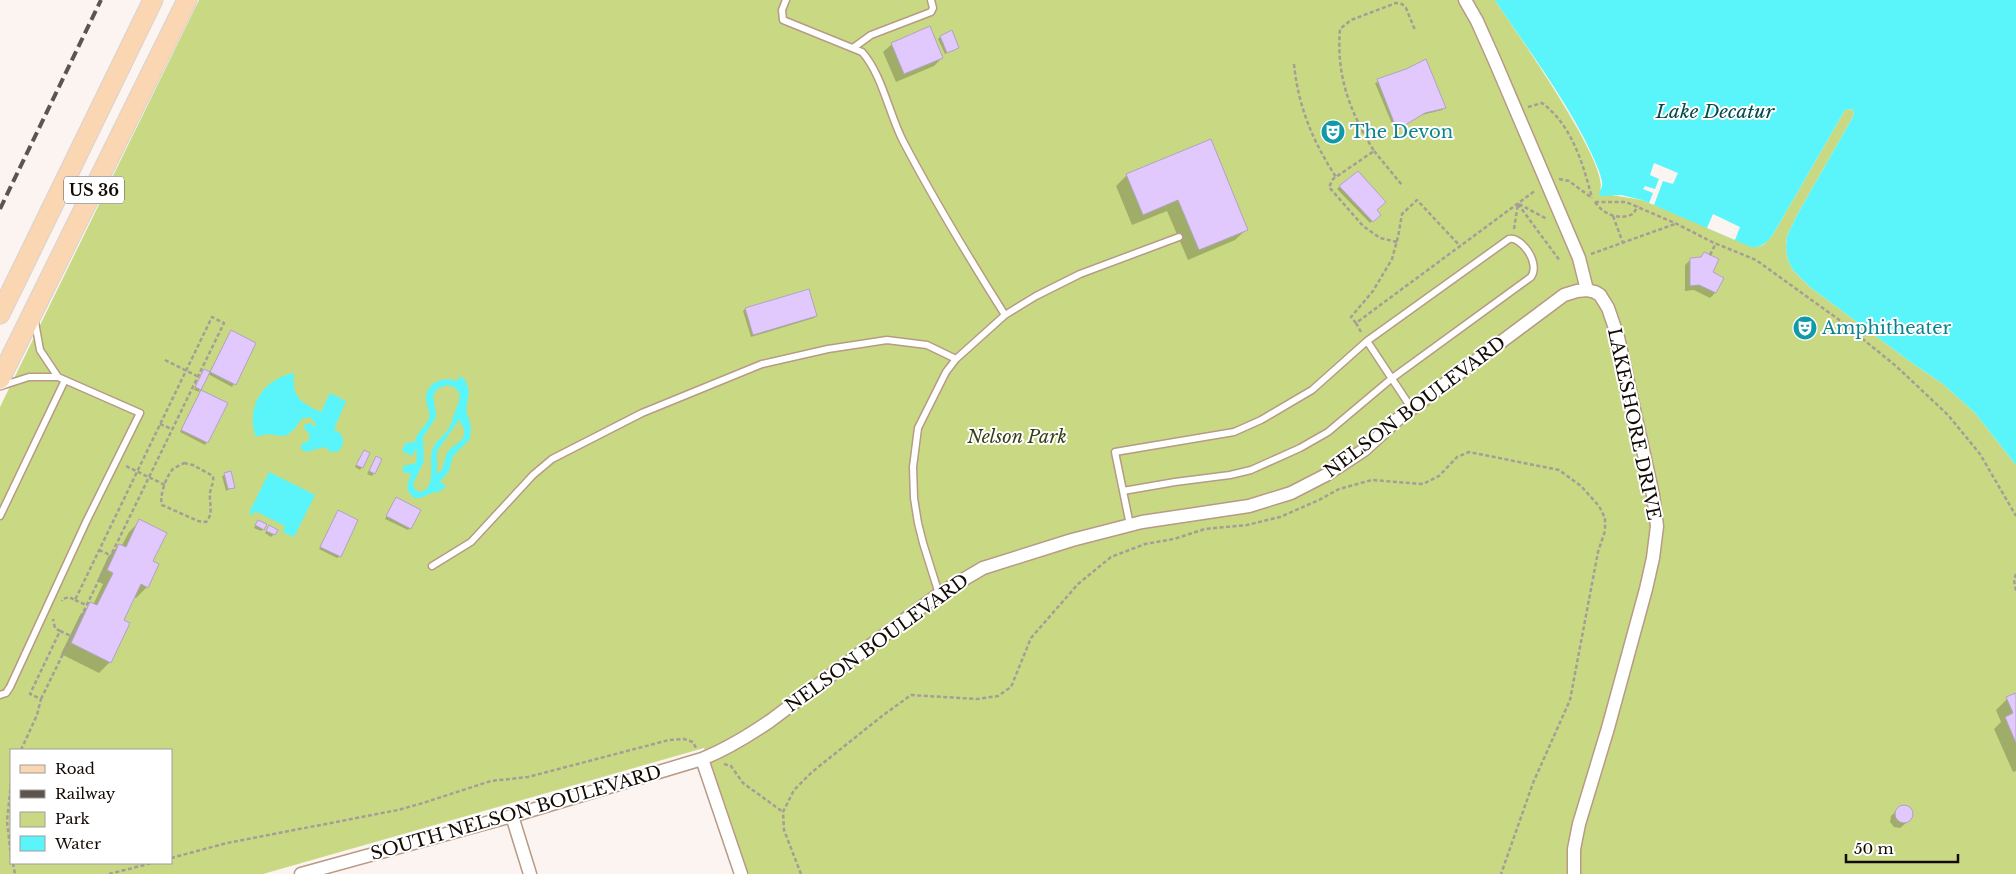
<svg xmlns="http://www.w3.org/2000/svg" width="2016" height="874" font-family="'Libre Baskerville',serif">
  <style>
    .green { fill: #c9d983; fill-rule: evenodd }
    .water { fill: #5af5fb; fill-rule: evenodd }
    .pier { fill: #fbf4f0 }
    .shadow { fill: #0003 }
    .building { fill: #e1c8fd; stroke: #b1a3c1 }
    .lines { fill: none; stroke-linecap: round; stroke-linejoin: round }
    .lane-casing { stroke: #b89a85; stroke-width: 9 }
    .street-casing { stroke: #b89a85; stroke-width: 15 }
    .primary-casing { stroke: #d5d3d2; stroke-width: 21 }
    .path { stroke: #a59d98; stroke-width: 2.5; stroke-dasharray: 4 2.5; stroke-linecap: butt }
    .lane { stroke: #fff; stroke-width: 6 }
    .street { stroke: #fff; stroke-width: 12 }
    .primary { stroke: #fbd6b2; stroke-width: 19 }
    .rail { stroke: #5d544e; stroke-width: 4; stroke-dasharray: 10 5; stroke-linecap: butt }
    .labels { text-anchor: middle; stroke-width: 4; stroke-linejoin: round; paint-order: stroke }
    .shield { fill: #fff; stroke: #5a544f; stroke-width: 1 }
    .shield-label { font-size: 16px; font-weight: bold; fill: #140a04 }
    .culture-label { font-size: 18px; fill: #0d838f; stroke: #fff; text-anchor: start }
    .street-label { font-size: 18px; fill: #140a04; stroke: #fff }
    .park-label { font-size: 18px; font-style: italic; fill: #383f15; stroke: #fff }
    .water-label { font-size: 19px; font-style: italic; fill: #004a4d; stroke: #fff }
  </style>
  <rect width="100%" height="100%" fill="#fbf4f0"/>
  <path class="green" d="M199,0H1495C1512,26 1611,166 1600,190L1611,195L1642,200L1756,247L1763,245L1772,236L1845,110L1853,109L1854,115L1797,215L1787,236L1786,248L1788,260L1793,270L1810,287L1912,363L1943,384L1975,413L2016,465V874H747L704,748L263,874H0V407ZM11,750H171V863H11Z"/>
  <path class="water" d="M1495,0H2016V465L1975,413L1943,384L1912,363L1810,287L1793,270L1788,260L1786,248L1787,236L1797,215L1854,115L1853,109L1845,110L1772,236C1766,243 1761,248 1751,247L1642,200L1621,195L1600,196C1598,190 1601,191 1602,186C1603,181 1600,175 1599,171C1576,112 1530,53 1495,0Z
    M294,373C291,397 301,403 321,412L330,393L346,401L334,429L342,435L343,444L339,451L332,452L324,447L306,452L301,449L302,443L309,441V432L305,430L304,425L311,423L314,427L316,424L310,417L301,419C283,450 278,427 256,437C245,407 263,379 294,373Z
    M460,376L465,380L469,390L466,411L471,426L470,439L453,456L449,471L440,482L446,486C441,492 439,491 432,493C421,497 413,505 407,487L411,474L403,472V466L416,463L417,451L415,450L412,456L402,451L406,442L412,443L415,441C417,431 426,427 429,418C431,412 426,405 426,399C426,382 444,376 457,381ZM447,385C467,389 458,403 454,415C452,419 452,423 450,426C446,435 437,439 433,448C427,460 439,489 419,492L414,488L413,484L424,461L423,437L435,419L436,414L433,396L437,389ZM459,420C462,424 465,430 464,435C462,443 451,446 447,453C444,460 444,471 437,474V451Z
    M269,472L315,495L294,537L283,532L285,526L255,511L253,515L249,513Z"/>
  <path class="pier" d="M1654,163L1678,173L1673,184L1663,181L1654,205L1649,203L1653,193L1643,189L1645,186L1655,189L1659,179L1650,175Z
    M1713,214L1740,227L1735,240L1707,228Z"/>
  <path class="shadow" d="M940,37L958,47L945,54L938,39Z
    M892,44L942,58L934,66L896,82L883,52Z
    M1407,70L1444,108L1442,110L1422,115L1395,131L1375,83Z
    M1127,175L1247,229L1235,240L1188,260L1167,211L1132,225L1116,186Z
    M1340,186L1375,210L1379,215L1370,223L1337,189Z
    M1704,253L1715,293L1710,298L1694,290L1685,291V265L1690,260L1699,259Z
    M808,290L816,316L814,318L751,337L743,311L745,309Z
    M231,332L255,344L232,387L208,374L199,391L226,404L205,445L180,432L200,392L194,390L202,373H209Z
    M364,451L362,467L360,470L355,467Z
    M376,458L374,473L372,476L367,474Z
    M230,473L233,487L226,491L222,476Z
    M396,499L410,528L408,530L385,519Z
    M338,512L340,556L337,558L319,549Z
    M140,521L151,561L147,587L136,598L134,597L123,621L110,662L99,673L61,654L80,615L91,604L93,605L103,584L97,581L108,557L119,545L121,547L129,532Z
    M256,524L263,529L261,531L254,528Z
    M269,527L274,534L271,537L265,533Z
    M2016,694V771L2013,772L1994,729L2001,722L1996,710L2007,699Z
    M1902,805L1909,806L1912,812L1911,819L1900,828L1894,827L1890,822L1891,816Z"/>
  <path class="building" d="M930,26L943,58L904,74L891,43Z
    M952,30L959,48L947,53L940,36Z
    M1426,59L1446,108L1425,113L1397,130L1377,79L1406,69Z
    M1211,139L1248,230L1199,250L1178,200L1143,215L1126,174Z
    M1358,171L1386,202L1377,210L1381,215L1373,222L1339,186Z
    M1704,252L1719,259L1713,272L1724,278L1716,293L1699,285L1690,286V258L1701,257Z
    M809,289L817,316L753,335L745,308Z
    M231,330L256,343L236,385L210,372Z
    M204,369L210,372L201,390L195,387Z
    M201,390L228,403L208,443L181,430Z
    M364,450L370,453L363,468L356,465Z
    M376,456L382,459L375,474L369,471Z
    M231,471L235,488L228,489L224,473Z
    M396,497L421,510L411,529L386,516Z
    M338,510L358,520L341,557L320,547Z
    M139,519L167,533L153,561L159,564L148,588L141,584L124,620L130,623L111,663L71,643L90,602L97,605L113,573L107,570L119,544L126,547Z
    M258,520L267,524L264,530L255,525Z
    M269,525L278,530L275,535L266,531Z
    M2016,693V743L2005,717L2013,713L2006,697Z
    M1895 814a9 9 0 1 1 18 0a9 9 0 1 1-18 0Z"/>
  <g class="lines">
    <defs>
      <path id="lane" d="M786,0L782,10L783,20L862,52C882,74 889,114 903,141C934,200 969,258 1005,315
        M853,48L871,35L931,12L933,8L931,0
        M35,322L40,350L58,377
        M1367,341L1412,409
        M1123,491L1175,482L1230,475L1251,470L1300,448L1328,432L1391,379L1531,277C1541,263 1521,236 1509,239L1367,341L1312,390L1261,420L1234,432L1115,452L1130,525
        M0,516L65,380
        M432,566L471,542L533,475L552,459L642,413L762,364L828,349L887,340L927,345L956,359
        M939,594L923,543L918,523L914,498L913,467L918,428L946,372L956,359L1005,315L1036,296L1080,274L1179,237
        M0,695L6,693L10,687L86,522L140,413L58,377H29L1,386"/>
      <path id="street" d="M1465,0L1477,21L1494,59L1579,258L1587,290
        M702,759L741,874
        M512,816L530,874
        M301,874L512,816L702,759C727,749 748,736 770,721L939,594L983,568L1072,540L1142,522L1249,506L1291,493L1326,475L1364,450L1398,419L1564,295L1577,291L1587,290L1595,292L1600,295L1608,308L1618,337L1653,495L1657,526L1653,558L1646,589L1608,728L1579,824L1574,849V874"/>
      <path id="primary" d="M0,314L153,0
        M0,379L187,0"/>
    </defs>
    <use href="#lane" class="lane-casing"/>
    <use href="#street" class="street-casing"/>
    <use href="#primary" class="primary-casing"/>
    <path class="path" d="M1294,64C1298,106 1313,142 1336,177
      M1528,107L1542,103C1572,125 1583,164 1592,198
      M1374,151L1402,185
      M1559,179L1569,181L1592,198
      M1595,202H1626L1677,224L1712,242L1756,260L1838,319L1896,366L1948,415L1980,454L2016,516
      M1595,202C1603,214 1619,221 1633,214L1638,206
      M1518,204L1560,261
      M1519,204L1547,219
      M1613,216L1623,243
      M1514,229L1518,204
      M1397,242L1380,238L1363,226L1329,187L1333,179L1374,151C1350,112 1336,76 1340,29L1351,20L1396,3L1402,4L1406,8L1415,30
      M1591,254L1675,224
      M1710,255L1716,243
      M1356,323L1351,317L1373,291L1392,259L1398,237L1402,214L1417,200L1460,246
      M1361,332L1356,323L1536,190
      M165,360L197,376
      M160,424L172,429
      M184,463L193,465L213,476C214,482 211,487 210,493C209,503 214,514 206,522L198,521L162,505C159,497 166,476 173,469C175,467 181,465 184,463Z
      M126,466L165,485
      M99,550L110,555
      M2016,574L2014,580L2016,591
      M75,600L86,605
      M60,631L71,636
      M41,699L224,323L212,317L75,600L69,597L63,599L62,601
      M21,750L37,715L41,699L30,694L60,631L55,628L53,619
      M724,764L731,766L743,783L783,812
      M11,783L7,821L11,857
      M171,858L227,843L398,810L423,803L491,781L528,777L669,740L684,739L693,742L696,748
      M13,863L15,874
      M109,874L152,863
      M801,874L784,830L783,812L794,790L812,772L882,716L911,695L977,699L998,696L1011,687L1031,638L1078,584L1111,557L1145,544L1174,539L1205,529L1247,525L1280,517L1319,500L1339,489L1372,480L1423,484L1439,476L1457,457L1469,452L1559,470L1581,486L1599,506L1605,518V531L1598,552L1570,700L1533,783L1501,874"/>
    <use href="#lane" class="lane"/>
    <use href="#street" class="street"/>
    <use href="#primary" class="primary"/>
    <path class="rail" d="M0,209L101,0"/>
  </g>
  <defs>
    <symbol id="theatre-disc" viewBox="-11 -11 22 22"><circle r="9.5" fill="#0f9aa8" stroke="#fff"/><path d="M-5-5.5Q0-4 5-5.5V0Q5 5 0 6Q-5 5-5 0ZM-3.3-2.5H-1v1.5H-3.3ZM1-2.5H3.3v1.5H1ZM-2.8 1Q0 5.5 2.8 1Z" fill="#fff"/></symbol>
  </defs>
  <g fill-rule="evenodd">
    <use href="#theatre-disc" x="1319" y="118" width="28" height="28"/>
    <use href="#theatre-disc" x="1791" y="314" width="28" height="28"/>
  </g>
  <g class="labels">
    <rect class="shield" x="64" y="176.5" width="60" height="27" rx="4"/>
    <g class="shield-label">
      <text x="94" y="196">US 36</text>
    </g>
    <g class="culture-label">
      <text x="1350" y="138">The Devon</text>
      <text x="1822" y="334">Amphitheater</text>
    </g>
    <g class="street-label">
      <text transform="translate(1415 407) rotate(-37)" y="6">NELSON BOULEVARD</text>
      <text transform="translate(1634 424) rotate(78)" y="6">LAKESHORE DRIVE</text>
      <text transform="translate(877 643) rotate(-36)" y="6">NELSON BOULEVARD</text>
      <text transform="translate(516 813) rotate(-16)" y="6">SOUTH NELSON BOULEVARD</text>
    </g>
    <g class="park-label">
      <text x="1017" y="443">Nelson Park</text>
    </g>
    <g class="water-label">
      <text x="1715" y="118">Lake Decatur</text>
    </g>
  </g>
  <rect x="10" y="749" width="162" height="115" fill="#ffffff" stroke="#a19d9b"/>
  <rect x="20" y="765" width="25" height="8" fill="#fbd6b2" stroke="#a19d9b"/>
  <text x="55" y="774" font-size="15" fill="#140a04">Road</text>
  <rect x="20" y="790" width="25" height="8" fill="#5d544e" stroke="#a19d9b"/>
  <text x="55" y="799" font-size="15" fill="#140a04">Railway</text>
  <rect x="20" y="812" width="25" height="15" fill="#c9d983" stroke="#a19d9b"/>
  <text x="55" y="824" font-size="15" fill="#140a04">Park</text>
  <rect x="20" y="836" width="25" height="15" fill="#5af5fb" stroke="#a19d9b"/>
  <text x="55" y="849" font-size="15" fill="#140a04">Water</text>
  <path d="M1846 854v8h112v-8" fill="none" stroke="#140a04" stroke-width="2.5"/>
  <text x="1854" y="854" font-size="15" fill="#140a04" stroke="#ffffff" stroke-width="4" paint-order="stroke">50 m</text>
</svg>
